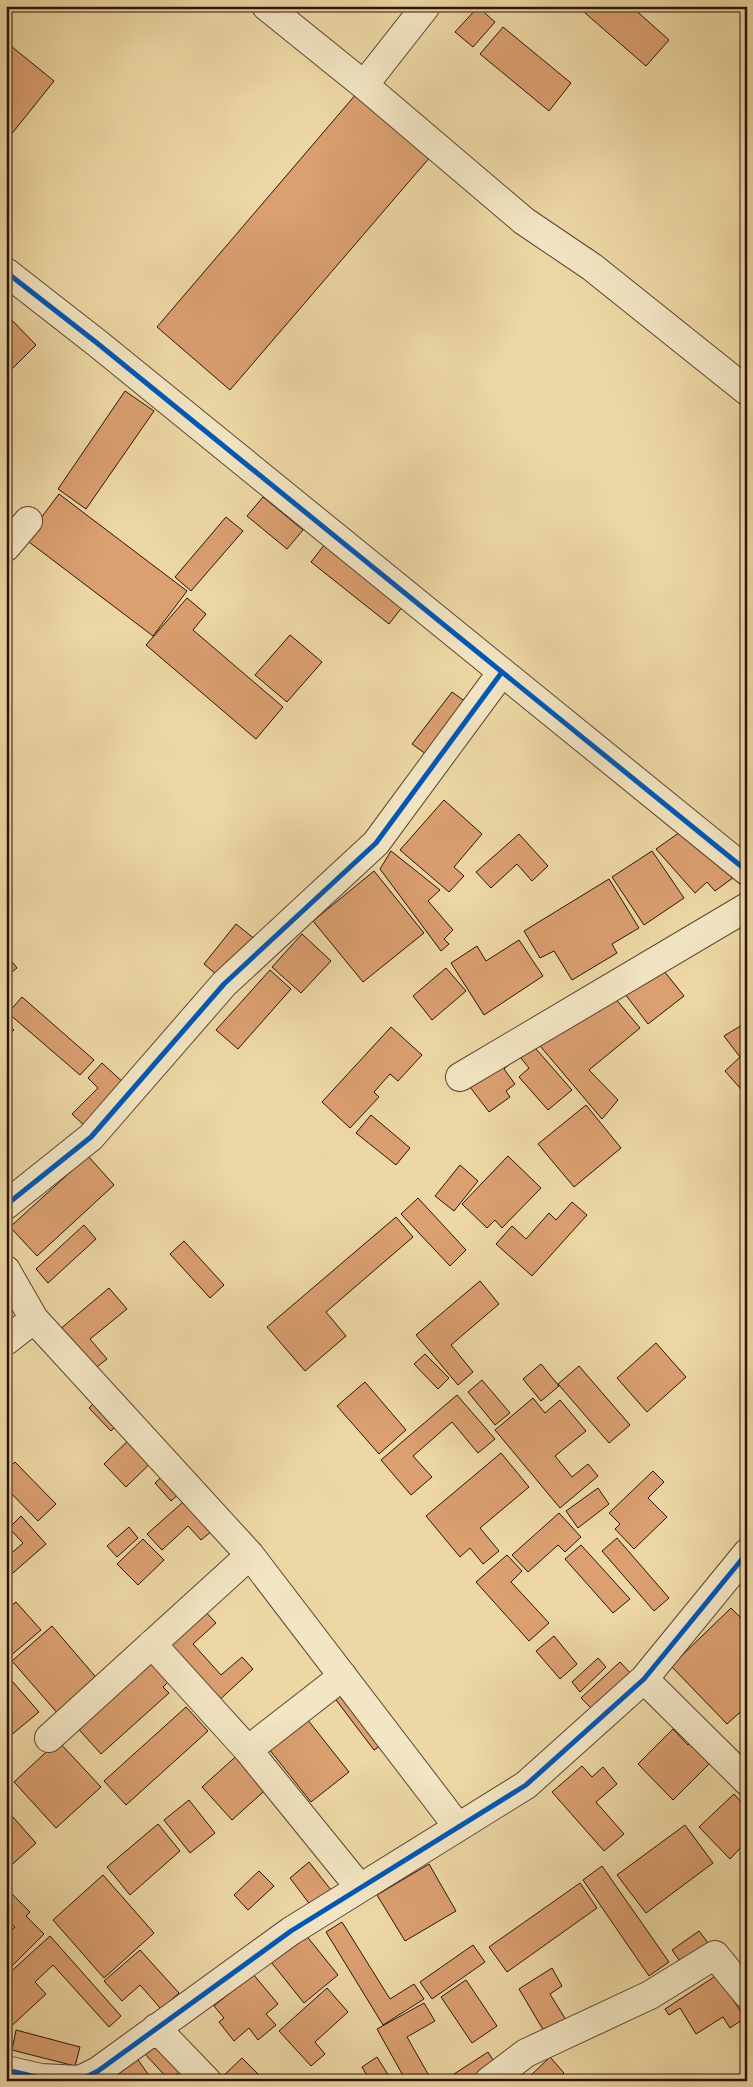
<svg xmlns="http://www.w3.org/2000/svg" width="753" height="2087" font-family="'Libre Bodoni',serif">
  <style>
    .building { fill: #db9f70; stroke: #2c1307 }
    .lines { fill: none; stroke-linecap: round; stroke-linejoin: round }
    .minor-casing { stroke: #5c442e; stroke-width: 30 }
    .minor { stroke: #f3e6c4; stroke-width: 28 }
    .cycleway-casing { stroke: #f3e6c4; stroke-width: 8 }
    .cycleway { stroke: #0057b8; stroke-width: 5 }
  </style>
  <rect width="100%" height="100%" fill="#edd8a5"/>
  <filter id="stains"><feTurbulence type="fractalNoise" baseFrequency=".004" numOctaves="4"/><feColorMatrix values="0 0 0 0 .2 0 0 0 0 .09 0 0 0 0 .02 0 0 0 .5 -.17"/></filter>
  <radialGradient id="worn" r=".72"><stop offset=".6" stop-color="#630" stop-opacity="0"/><stop offset="1" stop-color="#630" stop-opacity=".3"/></radialGradient>
  <path class="building" d="M577,6H631L669,40L646,66Z
    M478,7L495,22L473,47L455,32Z
    M503,27L571,83L549,111L480,54Z
    M6,42L54,81L6,141Z
    M357,93L431,156L230,390L157,327Z
    M6,314L36,345L6,375Z
    M125,391L154,411L86,509L58,489Z
    M59,494L187,591L153,636L25,539Z
    M263,497L303,530L287,549L247,516Z
    M226,517L243,531L191,591L175,577Z
    M325,544L403,606L389,624L311,562Z
    M187,598L206,614L193,630L283,707L256,739L146,645Z
    M290,635L322,662L287,702L255,675Z
    M452,692L470,705L430,757L412,744Z
    M444,800L482,834L454,867L464,876L449,892L400,850Z
    M683,830L734,877L715,891L707,882L695,893L656,849Z
    M519,834L548,866L532,881L517,864L491,888L476,872Z
    M391,851L440,890L428,901L453,930L444,939L449,944L441,951L380,869Z
    M652,851L684,898L644,925L612,877Z
    M374,871L424,933L363,982L313,921Z
    M609,879L639,928L612,944L617,953L572,980L554,951L540,958L524,931Z
    M236,924L256,940L223,980L204,964Z
    M302,934L331,961L301,993L272,967Z
    M519,940L543,976L484,1015L451,963L477,946L486,961Z
    M6,954L17,968L6,977Z
    M660,966L684,996L648,1024L625,994Z
    M446,968L466,991L432,1020L413,996Z
    M270,970L291,989L238,1049L216,1030Z
    M22,997L94,1060L80,1075L8,1013Z
    M614,997L640,1028L589,1070L618,1100L602,1119L535,1040Z
    M6,1022L14,1030L6,1037Z
    M747,1022V1096L725,1071L740,1057L724,1036Z
    M391,1027L422,1055L398,1081L390,1074L374,1092L379,1097L350,1128L322,1102Z
    M529,1041L572,1090L548,1110L519,1077L529,1068L516,1052Z
    M505,1054L511,1063L504,1069L515,1084L506,1091L510,1097L489,1112L467,1083Z
    M102,1063L127,1086L87,1128L72,1114L98,1088L88,1078Z
    M586,1105L621,1148L574,1187L538,1144Z
    M371,1115L410,1148L396,1165L356,1133Z
    M88,1156L114,1185L37,1256L10,1227Z
    M508,1156L541,1188L502,1228L495,1220L487,1228L462,1204Z
    M460,1165L478,1181L454,1211L435,1196Z
    M418,1198L466,1250L450,1266L401,1214Z
    M572,1202L587,1215L532,1276L496,1244L512,1226L526,1239L549,1213L556,1220Z
    M396,1217L413,1237L326,1312L346,1336L305,1371L267,1327Z
    M84,1225L96,1239L48,1283L36,1269Z
    M184,1241L224,1285L210,1298L170,1254Z
    M480,1281L499,1304L451,1345L473,1372L458,1385L416,1335Z
    M109,1288L127,1309L90,1339L107,1359L93,1370L59,1330Z
    M656,1343L686,1377L647,1412L617,1378Z
    M425,1354L449,1378L438,1389L414,1364Z
    M541,1364L559,1386L541,1401L523,1379Z
    M579,1366L630,1425L609,1443L558,1384Z
    M482,1380L510,1413L495,1425L468,1392Z
    M365,1382L406,1430L379,1454L337,1406Z
    M457,1395L495,1439L478,1453L452,1422L413,1456L432,1477L411,1495L381,1460Z
    M101,1396L123,1419L111,1431L89,1408Z
    M533,1398L545,1413L560,1400L586,1431L555,1456L572,1477L588,1464L598,1476L560,1508L495,1430Z
    M136,1433L158,1456L126,1487L104,1464Z
    M501,1453L529,1487L480,1528L499,1551L483,1564L470,1548L460,1557L426,1516Z
    M15,1462L56,1504L38,1521L6,1488V1470Z
    M653,1471L664,1482L648,1498L667,1517L634,1549L615,1529L620,1524L609,1513Z
    M167,1472L184,1489L171,1501L155,1483Z
    M598,1488L609,1504L578,1528L566,1511Z
    M191,1495L218,1526L201,1540L188,1526L162,1550L147,1534Z
    M559,1513L581,1537L565,1552L558,1545L528,1572L512,1555Z
    M21,1516L46,1544L6,1579V1558L23,1543L9,1528Z
    M129,1527L138,1538L117,1557L107,1546Z
    M617,1538L669,1598L654,1611L602,1551Z
    M143,1539L164,1560L138,1585L117,1564Z
    M581,1545L630,1599L613,1613L565,1559Z
    M507,1555L522,1571L511,1582L549,1623L529,1641L476,1582Z
    M16,1602L41,1630L9,1657L6,1654V1610Z
    M202,1608L216,1623L193,1644L221,1675L242,1657L253,1669L215,1704L161,1645Z
    M731,1608L747,1624V1706L727,1724L671,1666Z
    M52,1626L100,1682L60,1716L12,1661Z
    M554,1636L577,1664L560,1679L536,1651Z
    M155,1651L168,1665L159,1672L168,1682L163,1687L169,1693L101,1754L74,1724Z
    M598,1658L606,1667L580,1692L572,1682Z
    M620,1662L633,1676L595,1712L581,1698Z
    M6,1674L39,1712L10,1736L6,1732Z
    M343,1682L387,1741L374,1750L330,1692Z
    M186,1707L208,1731L126,1805L104,1781Z
    M307,1719L349,1772L311,1802L269,1749Z
    M673,1729L688,1745L698,1735L718,1755L673,1800L638,1764Z
    M58,1741L101,1787L56,1828L14,1782Z
    M242,1751L272,1784L232,1820L202,1787Z
    M582,1766L592,1777L603,1767L617,1784L596,1802L624,1834L604,1851L552,1792Z
    M734,1794L747,1809V1841L730,1859L699,1827Z
    M189,1800L215,1833L190,1853L164,1820Z
    M12,1816L36,1843L6,1870V1821Z
    M158,1824L180,1851L130,1895L107,1867Z
    M685,1825L713,1863L646,1913L617,1875Z
    M309,1862L331,1890L311,1906L290,1878Z
    M429,1864L456,1911L405,1941L377,1895Z
    M602,1866L669,1962L649,1976L583,1880Z
    M259,1871L274,1886L248,1910L234,1895Z
    M103,1875L154,1933L104,1978L53,1920Z
    M580,1883L597,1908L507,1972L489,1947Z
    M6,1888L30,1912L26,1916L44,1934L8,1970L6,1935L15,1927L6,1919Z
    M342,1922L390,1999L414,1984L424,1999L383,2025L326,1932Z
    M699,1931L709,1944L682,1964L672,1950Z
    M305,1934L338,1975L304,2003L271,1962Z
    M50,1936L121,2016L109,2027L53,1965L35,1982L46,1994L6,2031V1976Z
    M473,1945L485,1962L432,1999L420,1982Z
    M140,1950L179,1993L161,2009L140,1985L122,2001L104,1981Z
    M552,1968L562,1986L550,1994L569,2025L548,2038L519,1989Z
    M253,1974L278,2004L266,2014L276,2025L258,2040L249,2028L234,2041L219,2022L224,2018L214,2006Z
    M717,1975L745,2018L730,2028L723,2017L696,2034L680,2008L669,2015L665,2009Z
    M466,1980L497,2026L472,2043L441,1997Z
    M327,1988L348,2012L315,2042L325,2054L311,2066L279,2031Z
    M424,2003L435,2021L407,2037L432,2081H406L377,2029Z
    M16,2030L80,2047L75,2066L12,2050Z
    M160,2038L186,2065L170,2081L144,2053Z
    M488,2052L498,2068L479,2081H458L454,2074Z
    M136,2057L150,2077L145,2081H104Z
    M377,2057L392,2081H370L362,2067Z
    M550,2057L564,2073L556,2081H525Z
    M242,2058L261,2077L258,2081H222L220,2079Z"/>
  <g class="lines">
    <defs>
      <path id="minor" d="M266,6L364,85L524,221L592,267L747,391
        M364,85L426,6
        M6,272L97,343L747,871
        M6,547L28,521
        M460,1077L747,907
        M6,1205L91,1137L224,984L376,843L502,672
        M6,1270L34,1319L250,1555L458,1827
        M6,1341L34,1319
        M152,1644L248,1750L360,1888
        M644,1679L747,1781
        M49,1738L250,1555
        M248,1750L343,1676
        M156,2028L207,2081
        M6,2070L41,2078L80,2080L98,2071L291,1931L526,1785L644,1679L747,1553
        M489,2081L526,2053L650,1995L715,1955L747,1994"/>
    </defs>
    <use href="#minor" class="minor-casing"/>
    <use href="#minor" class="minor"/>
    <defs>
      <path id="cycleway" d="M6,272L97,343L747,871
        M6,1205L91,1137L224,984L376,843L502,672
        M6,2070L41,2078L80,2080L98,2071L291,1931L526,1785L644,1679L747,1553"/>
    </defs>
    <use href="#cycleway" class="cycleway-casing"/>
    <use href="#cycleway" class="cycleway"/>
  </g>
  <rect width="753" height="2087" fill="none" stroke="#edd8a5" stroke-width="25"/>
  <rect x="8" y="8" width="738" height="2072" fill="none" stroke="#2c1307" stroke-width="2.5"/>
  <rect x="12" y="12" width="728" height="2062" fill="none" stroke="#2c1307"/>
  <rect width="100%" height="100%" filter="url(#stains)"/>
  <rect width="100%" height="100%" fill="url(#worn)"/>
</svg>
